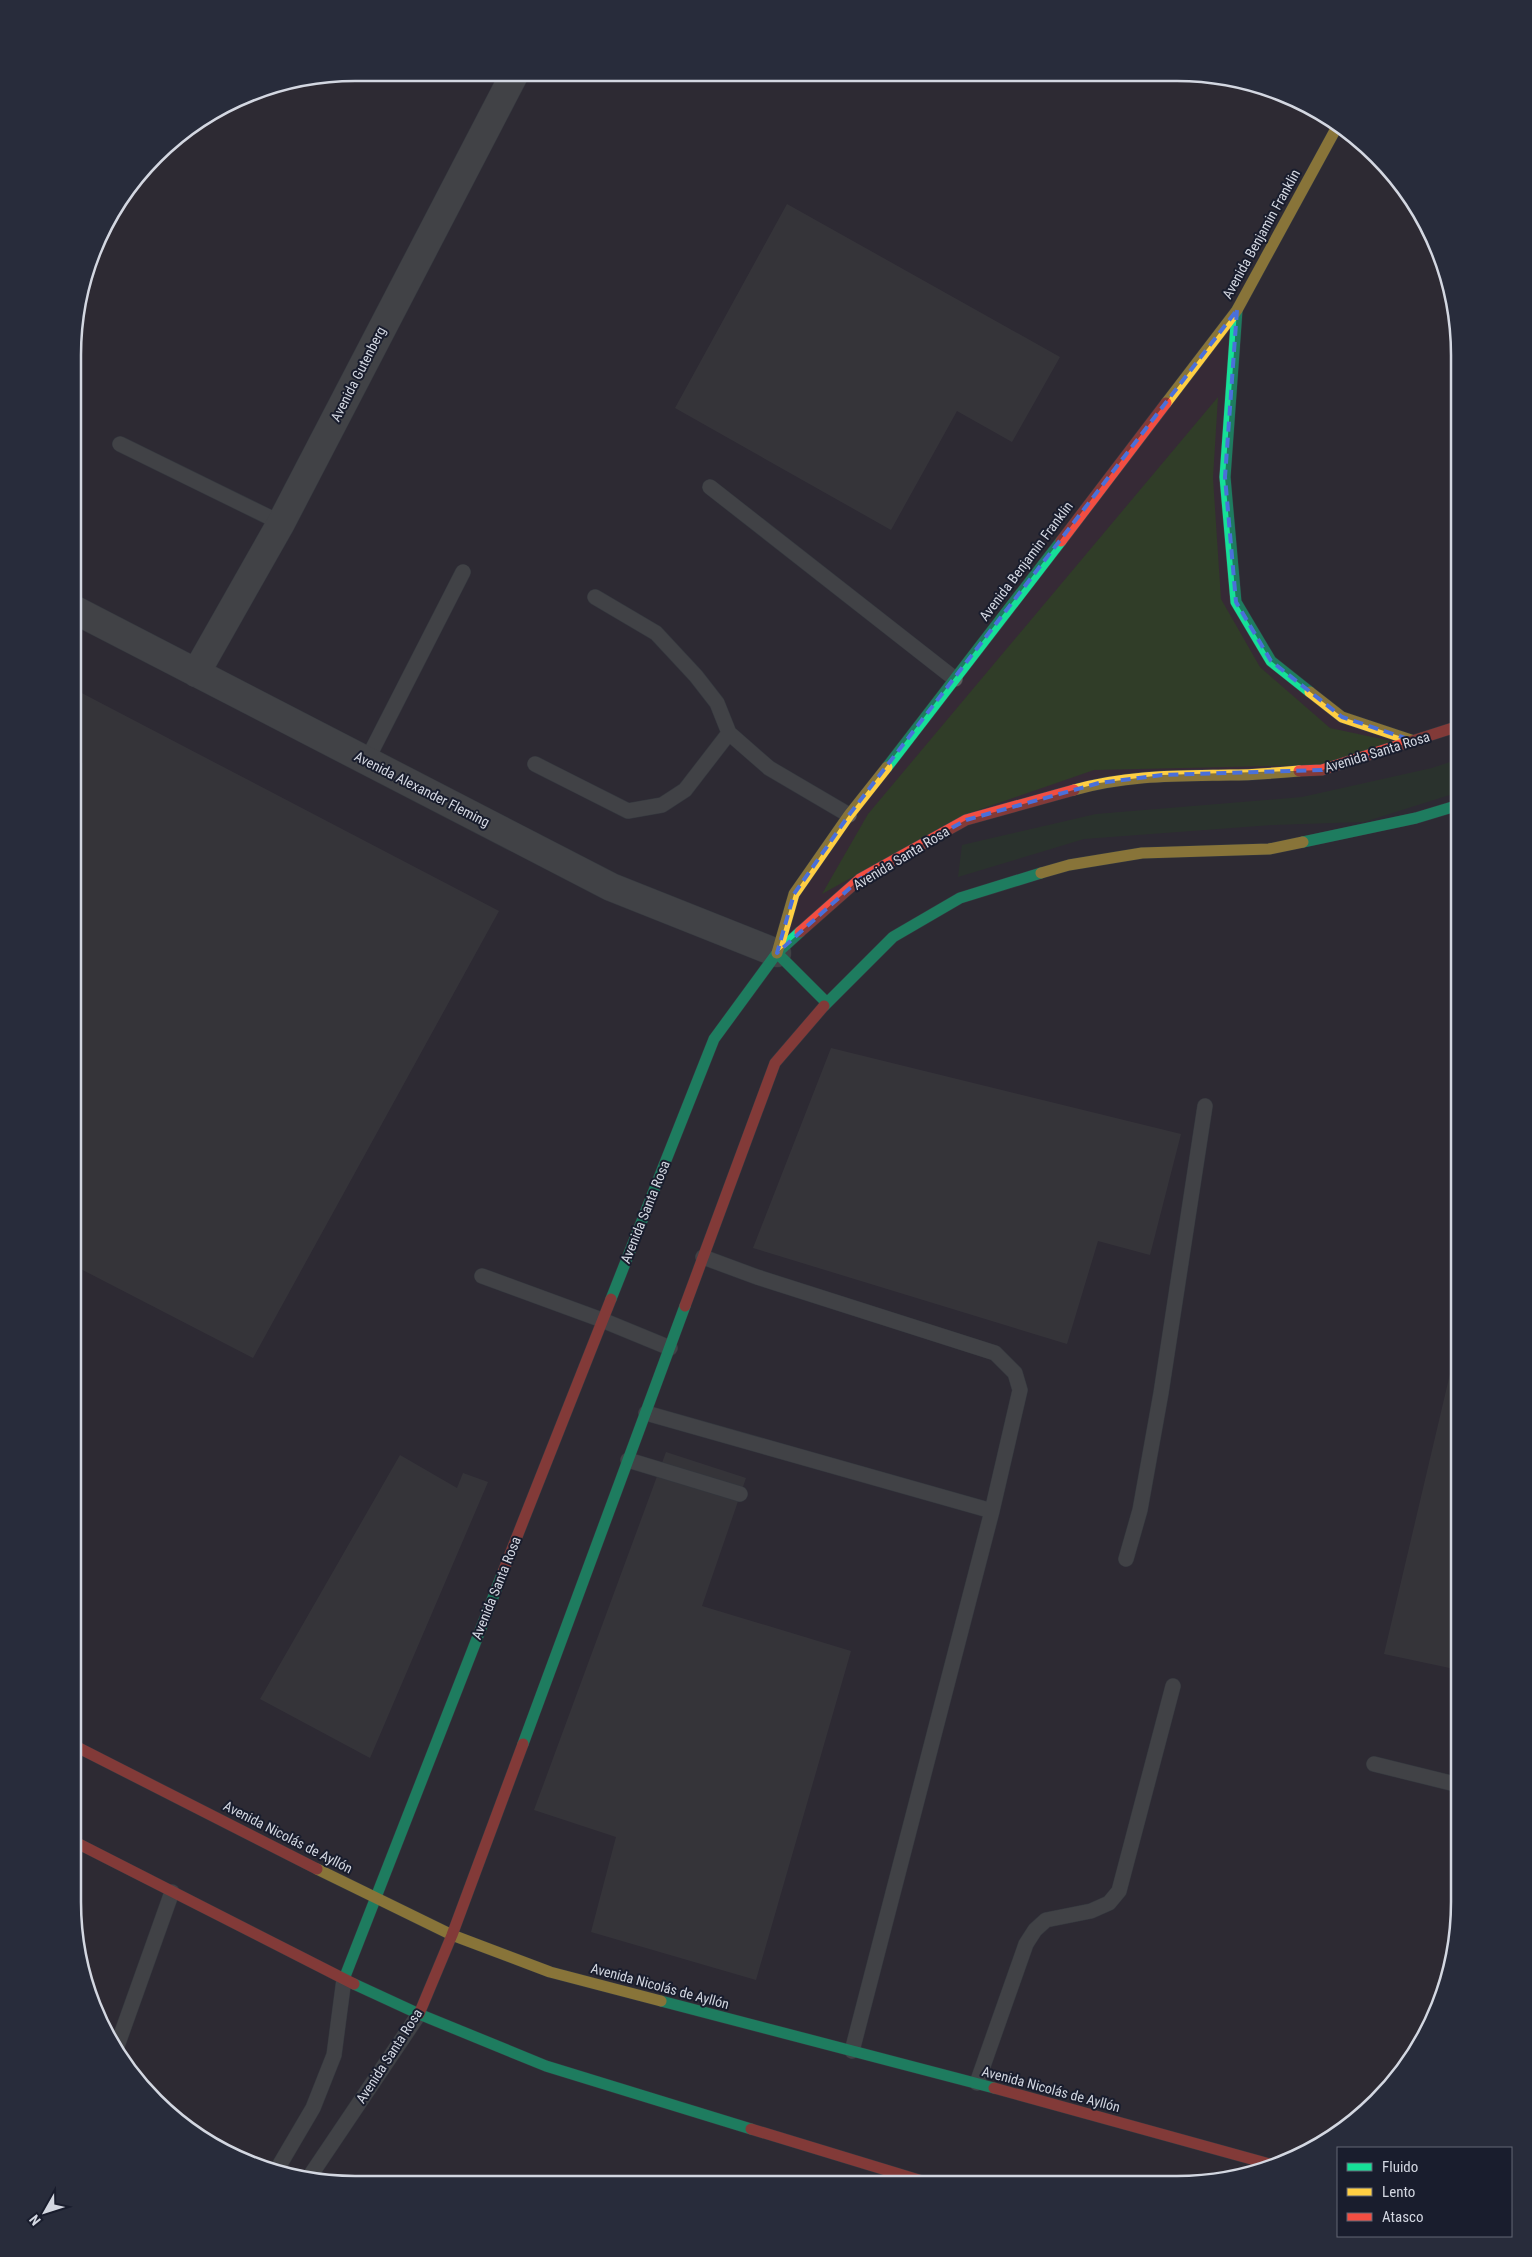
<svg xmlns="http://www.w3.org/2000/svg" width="1532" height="2257" font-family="'Roboto Condensed',sans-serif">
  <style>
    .industrial { fill: #362a36 }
    .green { fill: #303d28 }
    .building { fill: #474144 }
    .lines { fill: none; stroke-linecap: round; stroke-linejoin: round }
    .lane-casing { stroke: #43474d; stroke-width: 16 }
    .street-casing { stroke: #43474d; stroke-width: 29 }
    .fast-casing { stroke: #43474d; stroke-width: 12 }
    .slow-casing { stroke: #43474d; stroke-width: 12 }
    .jam-casing { stroke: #43474d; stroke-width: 12 }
    .lane { stroke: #625f5f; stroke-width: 15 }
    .street { stroke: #625f5f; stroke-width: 28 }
    .fast { stroke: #16e098; stroke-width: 11 }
    .slow { stroke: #ffcf43; stroke-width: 11 }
    .jam { stroke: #f24e42; stroke-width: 11 }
    .marked { fill: none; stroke: #4a70da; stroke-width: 4; stroke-dasharray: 10 6; stroke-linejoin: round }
    .labels { text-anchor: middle; stroke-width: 4; stroke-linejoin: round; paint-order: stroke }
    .street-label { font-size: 14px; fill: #d3d7e1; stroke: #191d2d }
    .rim { fill: none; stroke: #d3d7e1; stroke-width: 2.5 }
  </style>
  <rect width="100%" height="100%" fill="#272a32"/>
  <path class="industrial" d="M355,73L1214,75L1285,94L1349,131L1401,183L1438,247L1459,355V1921L1438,2010L1401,2074L1349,2126L1285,2163L1177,2184L319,2182L247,2163L183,2126L131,2074L94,2010L73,1902L75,318L110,214L169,142L264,88Z"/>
  <path class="green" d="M1218,397L1213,478L1221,599L1260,667L1330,728L1396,742L1320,765L1094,770L964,815L822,894L868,814Z
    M1459,759V792L1364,822L1272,825L1084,839L958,877L962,845L1096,814L1302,797L1432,768Z"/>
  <path class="building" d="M787,204L1060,357L1012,442L957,411L891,530L675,408Z
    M74,689L499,911L253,1358L73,1265Z
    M831,1048L1181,1134L1150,1255L1098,1241L1067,1344L753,1248Z
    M1458,1340H1459V1670L1384,1654Z
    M666,1452L746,1478L702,1606L851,1651L756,1980L591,1932L616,1837L534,1810Z
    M400,1455L457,1488L463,1473L488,1482L370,1758L260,1699Z"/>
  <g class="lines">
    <defs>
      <path id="lane" d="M120,444L281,523
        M710,487L955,679
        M595,597L656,633L696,676L717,703L729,733L769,768L849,815
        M367,760L463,572
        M535,764L628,811L662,805L685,790L729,733
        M703,1257L757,1277L995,1353L1015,1373L1020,1390L992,1511
        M482,1276L602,1320L670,1348
        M646,1413L992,1511L852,2051
        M628,1460L740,1494
        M1126,1559L1140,1510L1161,1393L1205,1106
        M1374,1764L1459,1785
        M116,2049L172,1892
        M977,2083L1026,1944L1035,1930L1046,1920L1091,1911L1109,1903L1119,1891L1173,1686
        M276,2171L313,2108L334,2055L344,1979
        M308,2179L419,2014"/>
      <path id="street" d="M75,610L611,887L777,953
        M196,673L281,523L515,73"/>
      <path id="fast" d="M1237,310L1225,477L1236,602L1271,661L1310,692
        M887,767L1061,541
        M1303,842L1416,818L1459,805
        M777,953L827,1003
        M824,1006L893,937L960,898L1041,873
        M611,1299L714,1039L777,953L800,932
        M523,1744L685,1306
        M344,1979L503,1572
        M354,1984L419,2014L546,2066L751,2129
        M661,2001L994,2088"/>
      <path id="slow" d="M1166,403L1237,310L1338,125
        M1310,692L1342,717L1414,741
        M1074,790C1128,775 1175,776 1230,775C1253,775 1276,773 1299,771
        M1041,873L1069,865L1142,853L1269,849L1303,842
        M777,953L794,894L849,815L887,767
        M317,1869L452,1935L550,1972L661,2001"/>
      <path id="jam" d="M1061,541L1166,403
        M1299,771L1322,770L1459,726
        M800,932L860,879L966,820L1074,790
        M685,1306L775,1063L824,1006
        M503,1572L611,1299
        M73,1745L317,1869
        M73,1841L354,1984
        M419,2014L452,1935L523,1744
        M994,2088L1273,2165
        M751,2129L932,2184"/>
    </defs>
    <use href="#lane" class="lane-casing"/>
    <use href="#street" class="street-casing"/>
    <use href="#fast" class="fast-casing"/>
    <use href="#slow" class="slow-casing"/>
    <use href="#jam" class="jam-casing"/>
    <use href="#lane" class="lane"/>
    <use href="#street" class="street"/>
    <use href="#fast" class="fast"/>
    <use href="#slow" class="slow"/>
    <use href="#jam" class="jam"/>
  </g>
  <path d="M0 0H1532V2257H0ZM1237,310L1225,477L1236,602L1271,661L1342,717L1414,741L1322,770L1162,775L1099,783L966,820L860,879L777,953L794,894L849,815Z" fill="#272a32" fill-opacity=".55" fill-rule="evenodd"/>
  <path class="marked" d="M1237,310L1225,477L1236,602L1271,661L1342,717L1414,741L1322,770L1162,775L1099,783L966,820L860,879L777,953L794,894L849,815Z"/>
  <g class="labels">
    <g class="street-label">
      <text transform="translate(1261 234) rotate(-61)" y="5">Avenida Benjamin Franklin</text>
      <text transform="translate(358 374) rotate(-63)" y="5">Avenida Gutenberg</text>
      <text transform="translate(1026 561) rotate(-53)" y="5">Avenida Benjamin Franklin</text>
      <text transform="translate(1377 752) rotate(-17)" y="5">Avenida Santa Rosa</text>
      <text transform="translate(422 789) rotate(27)" y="5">Avenida Alexander Fleming</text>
      <text transform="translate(901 858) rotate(-31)" y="5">Avenida Santa Rosa</text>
      <text transform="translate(645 1212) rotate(-68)" y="5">Avenida Santa Rosa</text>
      <text transform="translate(496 1588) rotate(-68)" y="5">Avenida Santa Rosa</text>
      <text transform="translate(288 1837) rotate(27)" y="5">Avenida Nicolás de Ayllón</text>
      <text transform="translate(660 1986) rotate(15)" y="5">Avenida Nicolás de Ayllón</text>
      <text transform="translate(389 2056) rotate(-57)" y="5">Avenida Santa Rosa</text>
      <text transform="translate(1051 2089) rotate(15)" y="5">Avenida Nicolás de Ayllón</text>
    </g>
  </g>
  <path d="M0 0H1532V2257H0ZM355 81H1177A274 274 0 0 1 1451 355V1902A274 274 0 0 1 1177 2176H355A274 274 0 0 1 81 1902V355A274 274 0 0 1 355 81Z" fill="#282c3b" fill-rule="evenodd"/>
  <path class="rim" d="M355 81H1177A274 274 0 0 1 1451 355V1902A274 274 0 0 1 1177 2176H355A274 274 0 0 1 81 1902V355A274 274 0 0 1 355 81Z"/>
  <rect x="1337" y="2147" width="175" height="90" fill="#191d2d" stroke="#636775"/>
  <rect x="1347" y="2163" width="25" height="8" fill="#16e098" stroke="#636775"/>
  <text x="1382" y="2172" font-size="15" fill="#d3d7e1">Fluido</text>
  <rect x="1347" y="2188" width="25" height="8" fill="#ffcf43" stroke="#636775"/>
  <text x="1382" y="2197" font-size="15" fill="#d3d7e1">Lento</text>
  <rect x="1347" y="2213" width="25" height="8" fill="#f24e42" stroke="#636775"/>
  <text x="1382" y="2222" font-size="15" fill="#d3d7e1">Atasco</text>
  <g transform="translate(45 2212) rotate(231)" stroke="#191d2d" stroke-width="4" paint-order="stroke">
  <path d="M0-4L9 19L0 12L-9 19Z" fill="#d3d7e1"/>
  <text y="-8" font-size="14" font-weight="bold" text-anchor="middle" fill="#d3d7e1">N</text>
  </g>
</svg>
